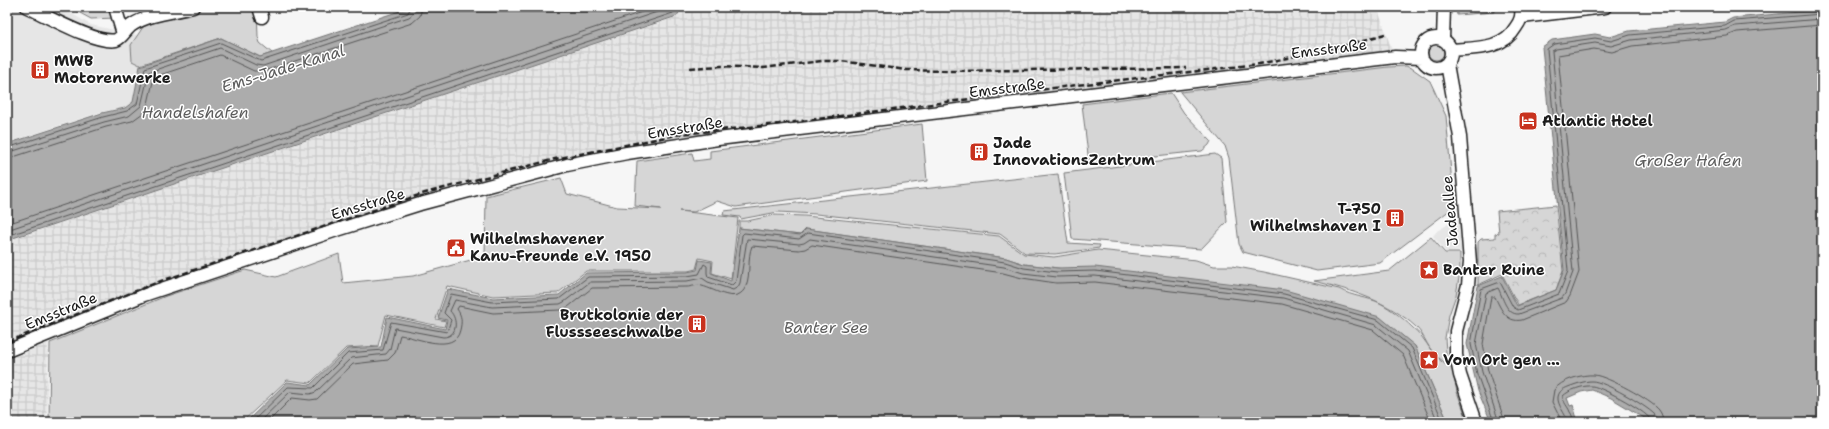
<svg xmlns="http://www.w3.org/2000/svg" width="1829" height="429" font-family="'Shantell Sans',sans-serif">
  <style>
    .built { fill: #e6e6e6 }
    .industrial { fill: url(#industrial-grid) }
    .green { fill: #d6d6d6; stroke: #797979 }
    .forest { fill: url(#forest-crowns); stroke: #797979 }
    .water { fill: #acacac; stroke: #727272 }
    .lines { fill: none; stroke-linecap: round; stroke-linejoin: round }
    .shore { stroke: #565656; stroke-width: 1 }
    .minor-casing { stroke: #1c1c1c; stroke-width: 15 }
    .minor { stroke: #fff; stroke-width: 12 }
    .rail { stroke: #1c1c1c; stroke-width: 2.5; stroke-dasharray: 6 3; stroke-linecap: butt }
    .labels { text-anchor: middle; stroke-width: 3; stroke-linejoin: round; paint-order: stroke }
    .street-label { font-size: 15px; fill: #1c1c1c; stroke: #fff }
    .poi-label { font-size: 15px; font-weight: bold; fill: #1c1c1c; stroke: #fff; text-anchor: start }
    .water-label { font-size: 16px; font-style: italic; fill: #5d5d5d; stroke: #fff }
  </style>
  <defs>
    <pattern id="industrial-grid" width="8" height="8" patternUnits="userSpaceOnUse"><rect width="8" height="8" fill="#e6e6e6"/><path d="M0 4h8M4 0v8" fill="none" stroke="#c5c5c5"/></pattern>
    <pattern id="forest-crowns" width="20" height="18" patternUnits="userSpaceOnUse"><rect width="20" height="18" fill="#d6d6d6"/><path d="M2 6a3 3 0 1 1 6 0M12 15a3 3 0 1 1 6 0" fill="none" stroke="#b7b7b7"/></pattern>
  </defs>
  <rect width="100%" height="100%" fill="#f6f6f6"/>
  <filter id="ink" filterUnits="userSpaceOnUse"><feTurbulence type="fractalNoise" baseFrequency=".025" numOctaves="2"/><feDisplacementMap in="SourceGraphic" scale="8" xChannelSelector="R" yChannelSelector="G"/><feConvolveMatrix kernelMatrix="1 2 1 2 8 2 1 2 1" color-interpolation-filters="sRGB"/></filter>
  <g filter="url(#ink)">
    <path class="built" d="M7,7H60L91,25L137,35L131,45L132,61L140,65L133,102L125,108L101,112L7,143Z
      M1455,220L1458,223L1461,251L1446,252L1433,236L1437,231Z"/>
    <path class="industrial" d="M683,7H1377L1393,53L676,137L562,160L427,196L360,218L110,303L7,344V241L677,17Z
      M48,343L47,422H7V360Z"/>
    <path class="green" d="M69,7H113L116,18L91,19Z
      M206,7H257L258,37L260,43L272,53L260,57L221,38L140,65L132,61L131,45L143,27L150,21Z
      M1428 52a8 8 0 1 1 16 0a8 8 0 1 1-16 0Z
      M1406,66L1413,69L1430,81L1446,116L1454,207L1380,263L1317,271L1243,252L1239,244L1229,158L1225,146L1180,92L1388,67Z
      M1171,93L1184,113L1211,141L1209,145L1202,151L1089,163L1082,104Z
      M922,124L927,181L736,207L717,201L694,212L679,211L738,218L731,279L712,273L713,261L699,258L696,269L688,271H586L558,293L493,296L447,286L436,319L446,321L444,327L386,315L378,346L346,348L310,383L287,380L242,422H49L50,343L166,296L245,270L276,277L339,254L343,283L413,276L485,256L486,196L561,178L567,194L617,207L661,209L635,206L637,161L692,153L694,161L710,159V151Z
      M1215,154L1221,158L1227,222L1201,249L1072,239L1064,173Z
      M1058,174L1068,243L1100,245L1099,248L1055,254L1025,253L1000,234L816,214L778,212L741,219L740,217L723,215L724,211Z
      M775,215L805,216L999,236L1024,254L1054,257L1098,250L1196,260L1214,266H1232L1264,272L1339,289C1353,297 1368,297 1380,303C1391,309 1403,318 1412,327C1428,339 1432,360 1452,368L1457,392L1468,422H1448L1415,346L1058,268L1024,264L1006,258L806,229L800,235L739,228V221H747Z
      M1431,237L1445,253H1460V272L1456,295L1449,315L1445,338L1447,364C1443,361 1437,357 1433,353C1427,345 1424,335 1416,327C1388,301 1351,290 1314,281L1389,271Z"/>
    <path class="forest" d="M1456,7H1493L1494,12L1457,15Z
      M1556,205L1563,271L1556,290L1518,305L1502,274L1478,285V242L1481,239L1495,238V234L1499,233L1497,211Z"/>
    <path class="water" d="M412,7H682L677,16L7,240V144L102,113L125,108L133,102L140,66L221,38L260,57Z
      M1822,10V422H1651L1611,398L1592,390L1581,392L1567,398L1570,406L1573,405L1578,422H1491L1478,391L1467,344L1478,286L1502,276L1517,306L1556,290L1564,270L1542,47L1552,40L1595,34L1610,37L1629,31L1725,22L1733,18Z
      M739,228L800,235L806,229L1006,258L1024,264L1058,268L1095,267L1285,290L1380,317L1415,346L1448,422H246L287,382L310,385L347,349L381,347L387,317L445,329L447,320L438,318L448,289L493,298L559,295L586,273L687,272L697,270L699,260L712,262L711,273L731,281Z"/>
    <g class="lines">
      <path class="shore" d="M7,148L103,117L127,111L137,104L145,68L221,43L261,61L408,13L411,7
        M7,153L104,122L129,116L141,106L149,72L220,48L256,65L263,66L409,17L414,13L416,7
        M7,159L106,127L132,121L143,113L147,108L154,77L220,55L254,71H264L412,23L420,16L422,7
        M7,224L657,7
        M7,230L672,7
        M7,236L673,13L678,7
        M252,422L288,387L313,388L348,353L383,350L391,322L447,332L451,320L444,313L451,294L492,302L559,299L588,277L687,276L699,274L704,264L707,266V273L708,277L732,285L736,281L742,235L744,233L799,239L808,233L1005,262L1024,268L1057,272L1095,271L1284,294L1378,320L1412,348L1443,422
        M259,422L290,392L310,394L316,392L351,358L386,354L390,349L395,328L443,337C458,337 458,319 450,311L455,300L492,307L560,304L564,302L590,282L687,281L702,278L708,282L733,290L738,287L740,283L747,239L799,244L804,243L810,239L1004,267L1023,273L1057,277L1095,276L1283,298L1376,325L1408,351L1438,422
        M268,422L292,398L310,400L317,399L353,364L388,360L395,353L400,335C416,337 455,355 460,330C462,322 462,316 457,309L459,306L493,313L560,310L568,307L592,288L687,287C691,287 698,284 702,286C715,289 738,306 746,286C751,273 747,258 752,246L799,250L805,249L812,245L1003,273L1022,278L1056,283L1095,282L1282,304L1373,330L1403,355L1431,422
        M1494,422L1477,374L1471,344L1481,289L1500,282L1513,307L1518,310L1559,294L1568,271L1547,49L1554,44L1595,38L1611,41L1630,35L1725,26L1734,21L1822,14
        M1499,422L1482,372L1476,344L1486,293L1498,288C1503,297 1506,315 1519,314L1562,298L1565,294L1573,272L1552,51L1556,49L1595,43L1611,46L1631,40L1726,30L1735,26L1822,19
        M1505,422L1488,371L1483,344L1491,297H1495C1501,309 1506,323 1522,320L1566,302L1570,296L1579,272L1558,55L1594,49L1612,52L1632,46L1727,36L1737,32L1822,25
        M1562,422L1552,402L1554,390C1561,380 1582,374 1594,375C1607,376 1651,400 1659,410C1662,414 1663,418 1663,422
        M1568,422C1566,414 1557,405 1558,397C1559,391 1563,389 1568,387C1576,384 1584,381 1592,381C1604,381 1645,405 1654,414C1657,416 1657,419 1657,422
        M1574,422C1573,419 1572,414 1570,412C1568,406 1563,403 1563,396C1569,390 1584,385 1592,386C1602,387 1651,413 1652,422"/>
      <defs>
        <path id="minor" d="M27,7C45,15 98,45 116,40C122,38 126,29 132,25C149,14 174,12 193,7
          M115,7L123,34
          M259,7L262,17
          M1522,17L1605,7
          M1421 53a15 15 0 1 1 30 0a15 15 0 1 1-30 0Z
          M1443,40L1444,7
          M1451,50C1475,48 1503,50 1516,27C1521,20 1522,16 1521,7
          M1447,64L1460,137L1470,262L1468,285L1456,331V355L1460,375L1476,422
          M7,351L144,295L334,231L420,204L567,165L627,153L718,139L1395,57L1422,58"/>
      </defs>
      <use href="#minor" class="minor-casing"/>
      <use href="#minor" class="minor"/>
      <path class="rail" d="M690,68L721,66L763,68L822,61H841L906,70L947,71L1186,68
        M7,342L161,281L425,193L555,159L681,134L779,124L1077,85L1259,64L1347,45L1385,34"/>
    </g>
  </g>
  <defs>
    <symbol id="building-square" viewBox="-11 -11 22 22"><rect x="-9" y="-9" width="18" height="18" rx="4" fill="#c8321e" stroke="#fff"/><path d="M-4-6H4V6H1V3H-1V6H-4ZM-2.5-4.3h1.7v1.8h-1.7ZM.8-4.3h1.7v1.8H.8ZM-2.5-1h1.7V.8h-1.7ZM.8-1h1.7V.8H.8Z" fill="#fff"/></symbol>
    <symbol id="hotel-square" viewBox="-11 -11 22 22"><rect x="-9" y="-9" width="18" height="18" rx="4" fill="#c8321e" stroke="#fff"/><path d="M-6-4.5h1.5V1H6V5H4.5V3h-9V5H-6ZM-4 0a1.8 1.8 0 1 1 3.6 0ZM.5 0V-2.5h3Q6-2.5 6 0Z" fill="#fff"/></symbol>
    <symbol id="civic-square" viewBox="-11 -11 22 22"><rect x="-9" y="-9" width="18" height="18" rx="4" fill="#c8321e" stroke="#fff"/><path d="M-.6-6.5H3V-4.5H.6V-3L4-1V1h2V6H-6V1h2V-1L-.6-3ZM-1.2 2.5V6h2.4V2.5Z" fill="#fff"/></symbol>
    <symbol id="sight-square" viewBox="-11 -11 22 22"><rect x="-9" y="-9" width="18" height="18" rx="4" fill="#c8321e" stroke="#fff"/><path d="M0-6L1.8-2.2L6-1.7L2.9 1.2L3.7 5.4L0 3.3L-3.7 5.4L-2.9 1.2L-6-1.7L-1.8-2.2Z" fill="#fff"/></symbol>
  </defs>
  <g fill-rule="evenodd">
    <use href="#building-square" x="29" y="59" width="22" height="22"/>
    <use href="#hotel-square" x="1517" y="110" width="22" height="22"/>
    <use href="#building-square" x="968" y="141" width="22" height="22"/>
    <use href="#building-square" x="1384" y="207" width="22" height="22"/>
    <use href="#civic-square" x="445" y="237" width="22" height="22"/>
    <use href="#sight-square" x="1418" y="259" width="22" height="22"/>
    <use href="#building-square" x="686" y="313" width="22" height="22"/>
    <use href="#sight-square" x="1418" y="349" width="22" height="22"/>
  </g>
  <g class="labels">
    <g class="street-label">
      <text transform="translate(1329 49) rotate(-7)" y="5">Emsstraße</text>
      <text transform="translate(1007 88) rotate(-7)" y="5">Emsstraße</text>
      <text transform="translate(685 128) rotate(-9)" y="5">Emsstraße</text>
      <text transform="translate(368 204) rotate(-17)" y="5">Emsstraße</text>
      <text transform="translate(1450 211) rotate(-95)" y="5">Jadeallee</text>
      <text transform="translate(61 311) rotate(-22)" y="5">Emsstraße</text>
    </g>
    <g class="poi-label">
      <text x="54" y="66">MWB<tspan x="54" dy="17">Motorenwerke</tspan></text>
      <text x="1542" y="126">Atlantic Hotel</text>
      <text x="993" y="148">Jade<tspan x="993" dy="17">InnovationsZentrum</tspan></text>
      <text x="1381" y="214" text-anchor="end">T-750<tspan x="1381" dy="17">Wilhelmshaven I</tspan></text>
      <text x="470" y="244">Wilhelmshavener<tspan x="470" dy="17">Kanu-Freunde e.V. 1950</tspan></text>
      <text x="1443" y="275">Banter Ruine</text>
      <text x="683" y="320" text-anchor="end">Brutkolonie der<tspan x="683" dy="17">Flussseeschwalbe</tspan></text>
      <text x="1443" y="365">Vom Ort gen ...</text>
    </g>
    <g class="water-label">
      <text transform="translate(283 68) rotate(-17)" y="6">Ems-Jade-Kanal</text>
      <text x="195" y="118">Handelshafen</text>
      <text x="1688" y="166">Großer Hafen</text>
      <text x="826" y="333">Banter See</text>
    </g>
  </g>
  <rect width="1829" height="429" fill="none" stroke="#fff" stroke-width="24"/>
  <rect x="12" y="12" width="1805" height="405" fill="none" stroke="#1c1c1c" stroke-width="1.5" filter="url(#ink)"/>
</svg>
